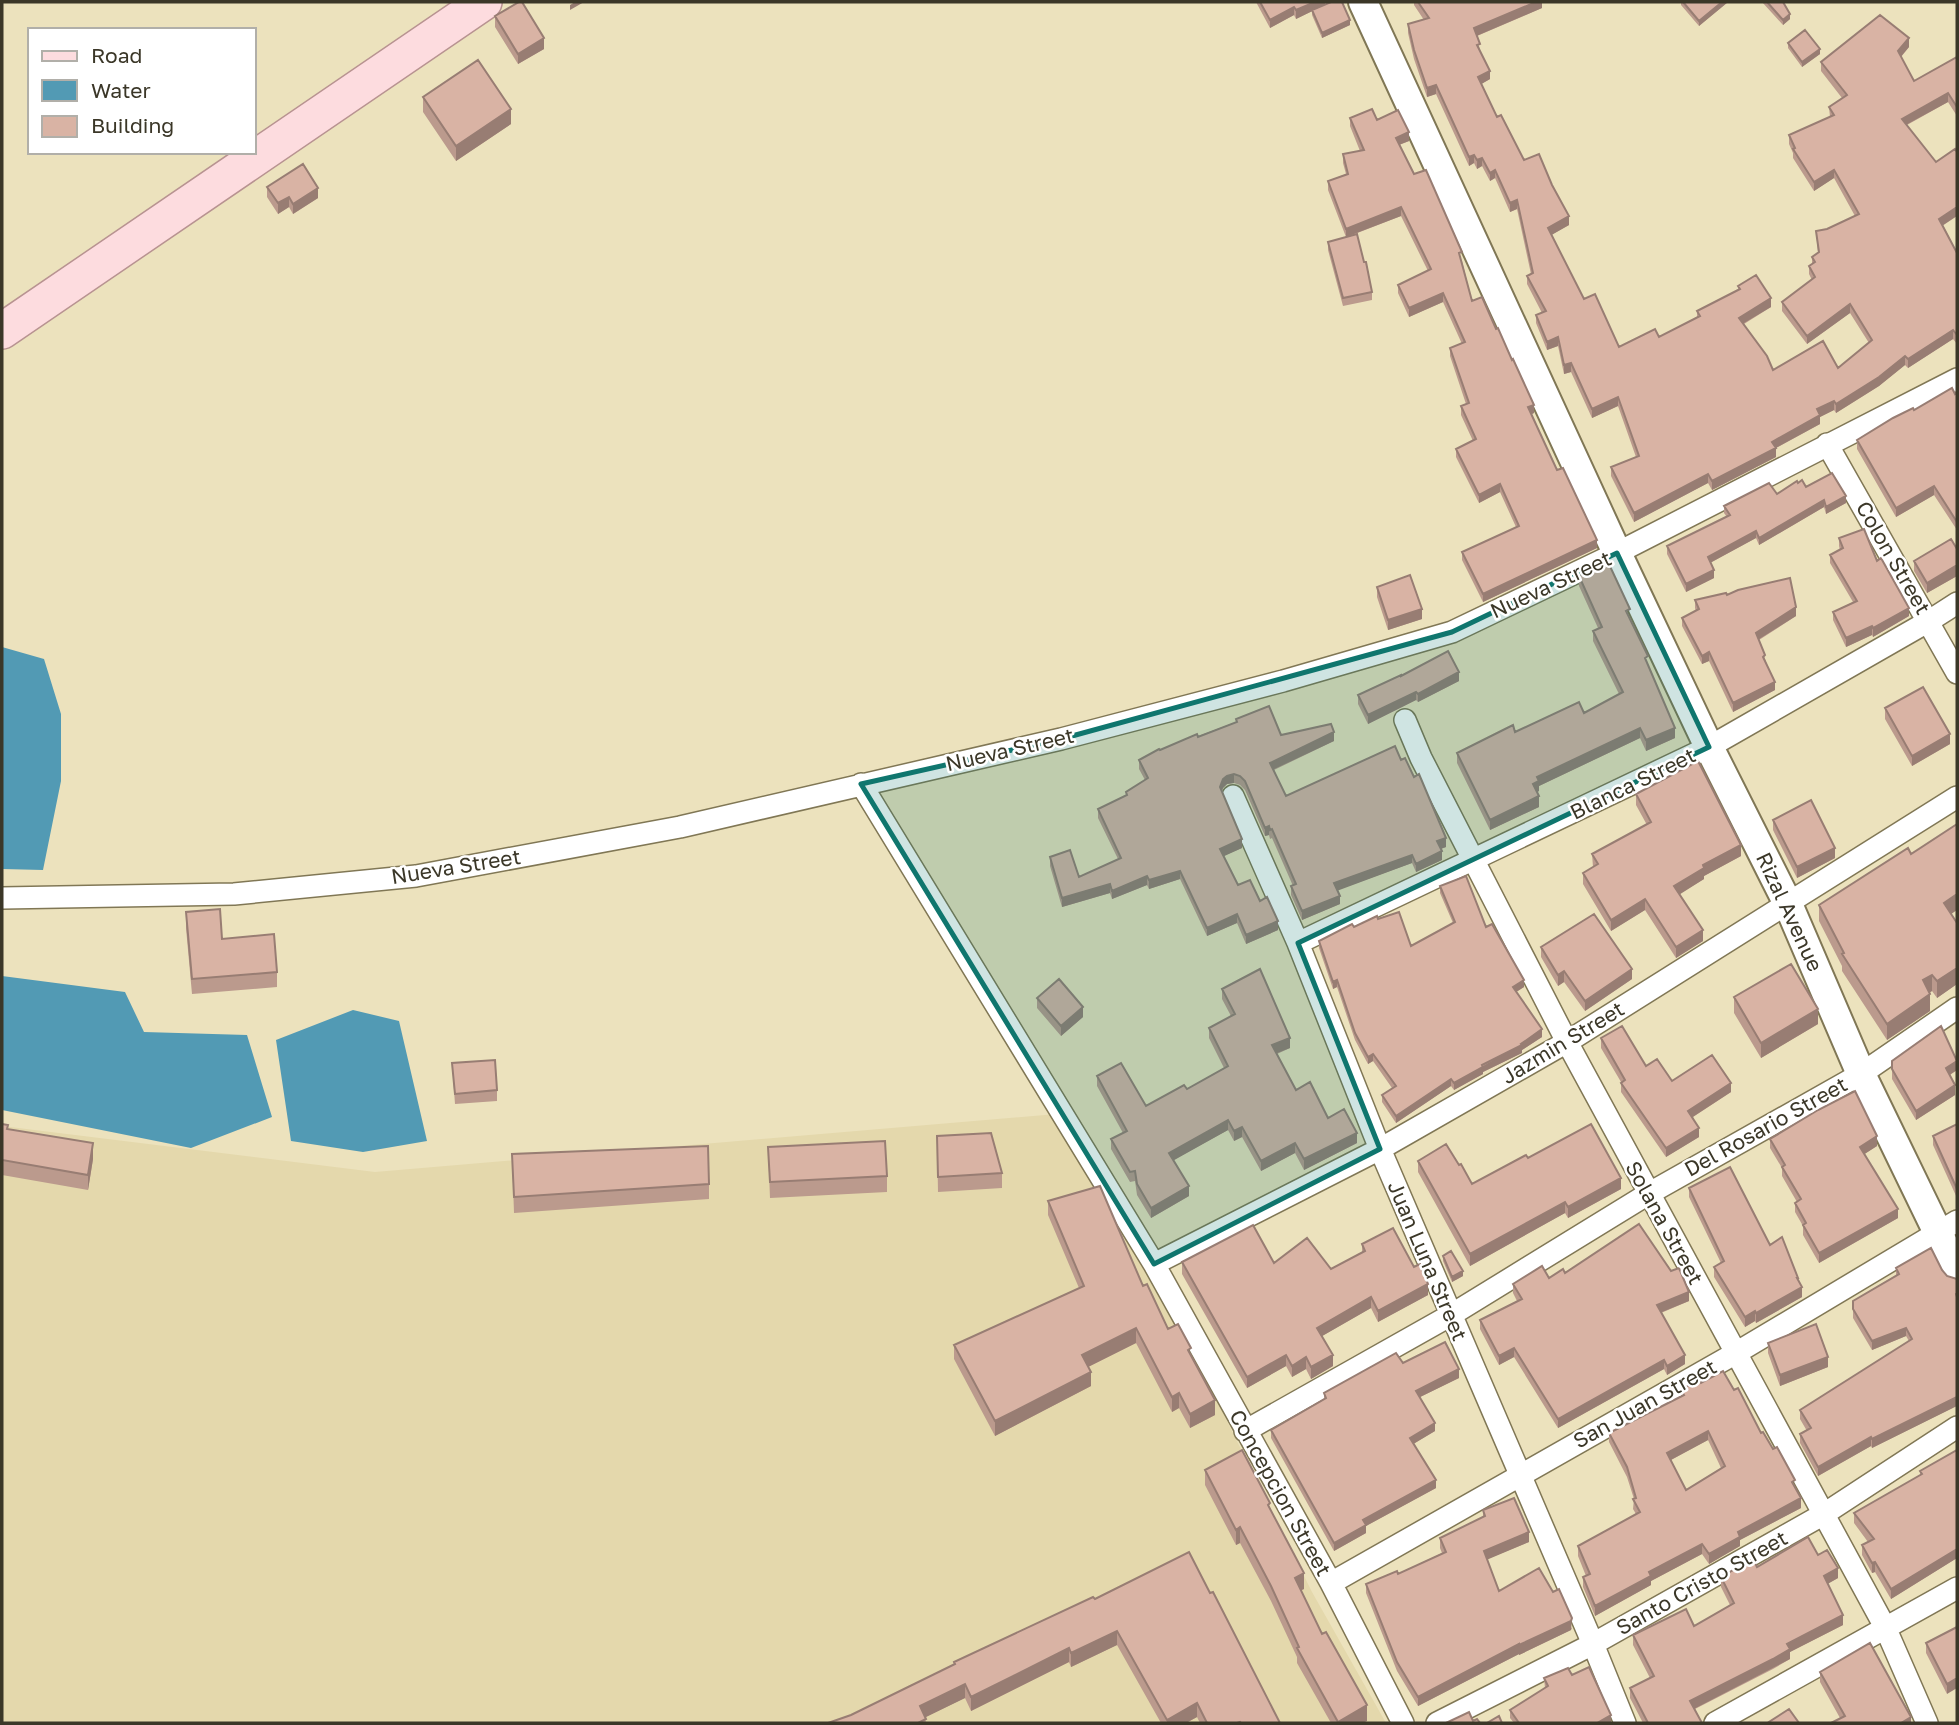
<svg xmlns="http://www.w3.org/2000/svg" width="1959" height="1725" font-family="'Golos Text',sans-serif">
  <style>
    .built { fill: #e4d8ac }
    .water { fill: #529ab4 }
    .lines { fill: none; stroke-linecap: round; stroke-linejoin: round }
    .minor-casing { stroke: #807755; stroke-width: 24 }
    .tertiary-casing { stroke: #807755; stroke-width: 32 }
    .primary-casing { stroke: #b89391; stroke-width: 38 }
    .minor { stroke: #fff; stroke-width: 21 }
    .tertiary { stroke: #fff; stroke-width: 28 }
    .primary { stroke: #fddcdf; stroke-width: 35 }
    .wall { fill: #bb9a8d; fill-rule: evenodd }
    .shaded-wall { fill: #987d73 }
    .building { fill: #d9b3a4; stroke: #987d73; stroke-width: 2; fill-rule: evenodd }
    .marked { fill: #0f766e; fill-opacity: 0.2; stroke: #0f766e; stroke-width: 5; stroke-linejoin: round }
    .labels { text-anchor: middle; stroke-width: 5; stroke-linejoin: round; paint-order: stroke }
    .street-label { font-size: 21px; fill: #3b3728; stroke: #fff }
  </style>
  <rect width="100%" height="100%" fill="#ece2bd"/>
  <path class="built" d="M1056,1114L1213,1393L1312,1592L1386,1723H2V1126L375,1172Z"/>
  <path class="water" d="M2,647L44,659L61,714V781L43,870L2,869Z
    M2,976L125,992L144,1032L247,1035L272,1117L191,1148L2,1110Z
    M353,1010L399,1021L427,1141L363,1152L291,1141L276,1040Z"/>
  <g class="lines">
    <defs>
      <path id="minor" d="M1827,444L1957,673
        M1405,720L1421,758L1567,1042L1885,1627L1927,1723
        M861,784L1154,1264L1331,1583L1403,1723
        M1233,796L1298,943L1380,1149L1593,1644L1625,1723
        M2,898L234,894L416,876L680,827L1061,739L1283,681L1452,632L1617,553L1957,379
        M1298,943L1709,747L1929,621L1957,603
        M1154,1264L1380,1149L1567,1042L1957,797
        M1245,1431L1451,1315L1648,1194L1861,1074L1957,1008
        M1331,1583L1736,1353L1957,1221
        M1437,1723L1593,1644L1824,1514L1957,1427
        M1715,1723L1957,1588"/>
      <path id="tertiary" d="M1363,2L1617,553L1709,747L1788,904L1861,1074L1957,1272"/>
      <path id="primary" d="M2,331L484,2"/>
    </defs>
    <use href="#minor" class="minor-casing"/>
    <use href="#tertiary" class="tertiary-casing"/>
    <use href="#primary" class="primary-casing"/>
    <use href="#minor" class="minor"/>
    <use href="#tertiary" class="tertiary"/>
    <use href="#primary" class="primary"/>
  </g>
  <path class="wall" d="M1256,2H1325V4L1350,25L1322,38L1312,15V11L1296,19L1294,15L1270,28Z
    M1414,2H1542V8L1477,36L1480,51L1490,79L1481,84L1497,117L1524,160L1569,225L1551,235L1584,299L1619,347L1659,337L1697,317V311L1738,290V286L1771,307L1744,324L1773,370L1838,368L1869,343L1850,313L1807,344L1782,311V302L1812,280L1809,274V266L1812,264V257L1818,253L1816,231L1827,229L1855,216L1834,178L1814,191L1793,158V153L1789,144V135L1830,117L1829,107L1842,98L1821,71V62L1909,47L1901,57L1914,81L1957,57V116L1948,102L1907,125L1943,225L1957,253V344L1953,339L1908,368L1905,365L1879,386L1836,413L1834,410L1820,417V424L1776,448V457L1712,490L1708,483L1634,522L1611,476V467L1636,457L1618,406L1592,418L1571,372L1564,374L1558,346L1547,350L1536,323V315L1542,313L1527,284V276L1531,274L1517,209L1510,212L1495,178L1490,181L1482,166L1477,169L1474,163L1469,166L1436,94L1427,97L1414,59L1408,33V24L1424,20L1414,5Z
    M1681,2H1728L1699,26L1681,5Z
    M1762,2H1783L1790,19L1783,25Z
    M495,16L544,49L518,64L495,27Z
    M1788,43L1820,54L1802,67L1788,48Z
    M423,97L511,124L456,161L423,112Z
    M1350,118L1377,120L1409,141L1399,145L1462,261L1472,301L1534,413L1531,414L1557,470L1597,548L1483,602L1462,560V552L1516,527L1500,492L1479,503L1456,457V449L1473,441L1461,415V406L1466,404L1450,356V348L1462,344L1443,302L1409,317L1398,293V285L1428,271L1401,216L1347,237L1372,292V300L1343,306L1328,250V242L1346,237L1328,190V181L1346,174L1343,163V154L1360,151L1350,126Z
    M267,187L318,198L293,214L289,207L278,214L267,197Z
    M1957,392V530L1934,495L1896,517L1857,449V440L1914,410Z
    M1798,483L1846,503L1826,514L1824,507L1759,545L1756,538L1710,563L1714,578L1686,592L1667,554V546L1727,517L1724,513V506L1777,494Z
    M1839,538L1877,561L1909,616L1873,637L1872,635L1846,647L1833,620V612L1853,602L1830,563V555L1840,550L1839,546Z
    M1957,549V576L1927,593L1914,571V561Z
    M1579,576L1630,618L1675,738L1646,751L1640,738L1539,786V791L1537,792L1539,807L1490,830L1457,763V753L1515,732L1584,713L1619,694L1593,641V631L1598,628L1579,586Z
    M1377,587L1422,619L1388,630L1377,597Z
    M1727,595L1796,616L1759,640L1775,690L1733,712L1709,661L1702,664L1682,626V618L1696,611L1695,608V600Z
    M1401,676L1459,681L1418,702L1416,700L1368,724L1358,704V695Z
    M1885,708L1950,744L1912,766L1885,719Z
    M1236,719L1281,735L1334,741L1274,770L1286,796L1446,847L1441,849L1442,860L1416,872L1412,863L1337,890L1340,904L1302,920L1291,895V886H1293L1272,838L1270,839L1269,835L1265,836L1245,790L1240,785L1234,783L1227,784L1223,788L1222,791L1242,848L1223,856L1238,885L1260,901L1278,930L1246,944L1237,923L1207,936L1180,879L1149,889L1147,885L1112,899L1110,893L1062,907L1050,866V857L1079,877L1118,859L1098,818V809L1126,796V792L1145,780L1139,769V760L1160,750L1236,722Z
    M1636,794L1741,856L1704,876V879L1679,894L1703,941L1676,958L1645,910L1611,931L1583,884V873L1593,867L1592,854L1647,825L1636,805Z
    M1773,820L1835,858L1797,878L1773,830Z
    M1440,886L1486,927L1524,987L1516,992L1542,1037L1522,1050V1053L1483,1072V1074L1454,1090L1451,1086L1396,1123L1382,1102V1095L1392,1088L1373,1061L1368,1064L1355,1040L1337,987L1333,989L1319,948V941L1378,919L1411,946L1453,923L1440,893Z
    M1819,905L1951,914L1957,923V984L1937,998L1932,991L1929,993L1930,1011L1887,1040L1842,971V966L1819,921Z
    M186,912L222,939L277,972V987L192,994L186,928Z
    M1541,947L1632,979L1585,1011L1564,982L1558,986L1541,957Z
    M1222,989L1290,1048L1277,1054L1296,1090L1357,1143L1304,1170L1295,1153L1261,1171L1242,1137L1234,1141L1228,1130L1173,1160L1189,1196L1151,1218L1137,1195L1135,1181L1130,1182L1111,1149V1139L1123,1133L1097,1086V1076L1146,1106L1187,1089L1224,1068L1209,1038V1028L1231,1016L1222,999Z
    M1734,997L1818,1024L1761,1058L1734,1013Z
    M1037,998L1083,1017L1061,1036L1037,1008Z
    M1601,1038L1672,1081L1731,1092L1693,1117L1699,1137L1666,1157L1621,1092V1082L1601,1048Z
    M1892,1061H1957V1070L1950,1075L1955,1095L1916,1120L1892,1079Z
    M452,1063L497,1090V1101L455,1104Z
    M2,1124L8,1129L93,1159L88,1190L2,1175Z
    M1957,1124V1198L1933,1145V1136Z
    M937,1136L1002,1173V1188L938,1192Z
    M1770,1139L1877,1146L1864,1154L1898,1218L1819,1263L1803,1235V1226L1795,1212V1203L1797,1202L1782,1176V1168L1770,1148Z
    M768,1147L887,1176V1192L770,1198Z
    M512,1154L709,1184V1199L514,1213Z
    M1528,1158L1621,1189L1568,1218L1565,1213L1470,1266L1418,1172V1161L1472,1184Z
    M1689,1188L1770,1245L1798,1281L1802,1297L1756,1323L1755,1321L1745,1327L1714,1277V1267L1721,1263L1689,1197Z
    M1048,1201L1143,1286L1168,1329L1191,1355L1215,1415L1190,1428L1179,1408L1172,1412L1136,1343L1088,1367L1091,1386L995,1436L954,1359V1345L1079,1288L1048,1215Z
    M1362,1244L1428,1295L1378,1322L1371,1308L1322,1336L1333,1366L1311,1379L1306,1369L1292,1377L1286,1366L1247,1388L1182,1274V1262L1274,1263L1331,1269L1362,1253Z
    M1931,1248L1952,1408L1872,1448L1871,1446L1818,1476L1800,1443V1434L1807,1431L1800,1419V1410L1909,1341L1906,1336L1872,1350L1853,1318V1301L1896,1275V1268Z
    M1443,1256L1463,1276L1452,1282L1443,1261Z
    M1565,1273L1689,1301L1661,1313L1685,1364L1667,1375L1664,1369L1558,1428L1514,1357L1499,1365L1480,1329V1320L1517,1301L1513,1293V1284L1549,1278Z
    M1768,1343L1828,1367L1780,1386L1768,1353Z
    M1403,1363L1459,1378L1420,1397L1435,1431L1413,1444L1436,1488L1366,1526V1533L1334,1551L1271,1438V1430L1324,1399V1393Z
    M1701,1383L1734,1390L1795,1488L1801,1508L1740,1540V1546L1709,1564L1702,1554L1651,1581V1585L1595,1616L1583,1587V1577L1586,1576L1578,1556V1546L1636,1514L1633,1509L1634,1499L1627,1477L1609,1442V1433L1681,1396V1390ZM1708,1440L1721,1468L1686,1490L1671,1460Z
    M1957,1450V1558L1891,1599L1875,1572L1872,1573L1862,1555V1545L1868,1542L1854,1523V1513L1920,1475V1471Z
    M1205,1470L1270,1509L1304,1589L1301,1590L1322,1634L1367,1721L1362,1723H1331L1297,1663V1657L1271,1601L1240,1543L1236,1545L1205,1485Z
    M1483,1510L1529,1542L1487,1559L1499,1591L1572,1628L1571,1630L1519,1655V1654L1418,1706L1397,1671L1366,1593V1584L1398,1574L1442,1553L1440,1548V1538L1483,1517Z
    M1818,1555L1838,1578L1827,1584L1843,1625L1790,1652V1659L1773,1669L1695,1709L1702,1723H1643L1630,1698V1688L1650,1678L1633,1645V1635L1694,1626L1730,1605L1721,1587V1577L1757,1567Z
    M1210,1593L1280,1723H1200L1197,1717L1186,1723H1161L1117,1645L1071,1667L1069,1662L971,1711L965,1698L925,1717L926,1723L851,1715L954,1665V1662L1095,1599Z
    M1957,1627L1947,1694L1926,1653V1643Z
    M1820,1672L1911,1723L1840,1718L1820,1682Z
    M1572,1675L1611,1723H1514L1510,1718V1710L1545,1688L1544,1678Z"/>
  <path class="shaded-wall" d="M575,2H584L570,10V5Z
    M1315,2H1325V5L1296,19V10Z
    M1536,2H1542V8L1474,37V28Z
    M1722,2H1728L1699,26V21Z
    M1294,7V15L1270,28V20Z
    M1790,14V19L1783,25V20Z
    M1350,20V25L1322,38V33Z
    M544,38V49L518,64V54Z
    M1909,38V47L1898,60V51Z
    M1820,49V54L1802,67V62Z
    M1490,71V79L1478,86V77Z
    M1436,85V94L1427,97V88Z
    M1948,93V102L1902,127V119Z
    M511,109V124L456,161V146Z
    M1409,132V141L1396,146V138Z
    M1474,155V163L1469,166V157Z
    M1482,158V166L1477,169V160Z
    M1495,170V178L1490,181V173Z
    M1834,170V178L1814,191V182Z
    M318,188V198L293,214V204Z
    M289,197V207L278,214V203Z
    M1517,200V209L1510,212V203Z
    M1401,207V216L1346,237V229Z
    M1957,207V216L1939,228V219Z
    M1569,216V225L1548,237V228Z
    M1443,293V302L1409,317V308Z
    M1771,298V307L1739,326V318Z
    M1850,304V313L1807,344V336Z
    M1953,330V339L1908,368V359Z
    M1558,337V346L1547,350V342Z
    M1905,356V365L1879,386L1836,413V404Z
    M1571,363V372L1564,374V365Z
    M1618,397V406L1592,418V409Z
    M1834,401V410L1820,417V424L1772,450L1776,448V457L1712,490V481L1772,442L1817,409Z
    M1534,405V413L1528,416V407Z
    M1708,474V483L1634,522V513Z
    M1500,484V492L1479,503V495Z
    M1934,486V495L1896,517V508Z
    M1846,496V503L1826,514V507Z
    M1824,500V507L1759,545V538Z
    M1756,531V538L1708,564V557Z
    M1597,540V548L1483,602V594Z
    M1957,565V576L1927,593V583Z
    M1714,570V578L1686,592V584Z
    M1796,607V616L1756,641V633Z
    M1909,608V616L1873,637V628Z
    M1422,609V619L1388,630V620Z
    M1872,626V635L1846,647V638Z
    M1709,652V661L1702,664V656Z
    M1459,672V681L1418,702V694Z
    M1775,682V690L1733,712V703Z
    M1416,692V700L1368,724V715Z
    M1640,728V738L1539,786V791L1533,794V784L1537,777Z
    M1675,728V738L1646,751V740Z
    M1334,732V741L1270,771V763Z
    M1950,734V744L1912,766V756Z
    M1234,774V783L1227,784L1223,788L1220,795V787L1223,779L1227,776Z
    M1539,796V807L1490,830V820Z
    M1269,826V835L1265,836V828Z
    M1446,838V847L1437,850V841Z
    M1242,839V848L1220,858V849Z
    M1741,845V856L1704,876V879L1674,898V886L1703,865Z
    M1835,848V858L1797,878V867Z
    M1442,851V860L1416,872V864Z
    M1412,855V863L1334,892V883Z
    M1180,871V879L1149,889V880Z
    M1147,876V885L1112,899V891Z
    M1110,884V893L1062,907V898Z
    M1957,894V910L1944,919V903Z
    M1340,896V904L1302,920V911Z
    M1645,899V910L1611,931V920Z
    M1237,914V923L1207,936V928Z
    M1278,921V930L1246,944V935Z
    M1703,930V941L1676,958V947Z
    M1957,968V984L1937,998V981Z
    M1632,969V979L1585,1011V1001Z
    M1564,971V982L1558,986V975Z
    M1932,975V991L1923,996V980Z
    M1337,980V987L1333,989V982Z
    M1524,980V987L1513,994V987Z
    M1930,994V1011L1887,1040V1024Z
    M1083,1007V1017L1061,1036V1026Z
    M1818,1009V1024L1761,1058V1043Z
    M1542,1029V1037L1522,1050V1053L1483,1072V1074L1454,1090V1083L1521,1044Z
    M1290,1038V1048L1272,1055V1045Z
    M1373,1054V1061L1368,1064V1057Z
    M1957,1061V1070L1946,1077V1068Z
    M1451,1079V1086L1396,1123V1116Z
    M1731,1083V1092L1688,1120V1111Z
    M1955,1085V1095L1916,1120V1111Z
    M1228,1120V1130L1169,1163V1153Z
    M1242,1127V1137L1234,1141V1131Z
    M1699,1128V1137L1666,1157V1148Z
    M1357,1133V1143L1304,1170V1159Z
    M1877,1136V1146L1860,1157V1147Z
    M93,1143V1159L88,1190V1175Z
    M1295,1143V1153L1261,1171V1161Z
    M1621,1178V1189L1568,1218V1207Z
    M1189,1186V1196L1151,1218V1208Z
    M1565,1202V1213L1470,1266V1254Z
    M1898,1209V1218L1819,1263V1253Z
    M1463,1271V1276L1452,1282V1277Z
    M1428,1284V1295L1378,1322V1311Z
    M1802,1287V1297L1756,1323V1313Z
    M1689,1292V1301L1657,1314V1305Z
    M1371,1297V1308L1317,1339V1328Z
    M1755,1311V1321L1745,1327V1317Z
    M1136,1328V1343L1082,1370V1355Z
    M1906,1328V1336L1872,1350V1341Z
    M1514,1348V1357L1499,1365V1356Z
    M1286,1355V1366L1247,1388V1377Z
    M1333,1355V1366L1311,1379V1367Z
    M1685,1355V1364L1667,1375V1366Z
    M1306,1357V1369L1292,1377V1366Z
    M1828,1357V1367L1780,1386V1375Z
    M1664,1360V1369L1558,1428V1419Z
    M1459,1369V1378L1416,1399V1391Z
    M1091,1372V1386L995,1436V1421Z
    M1179,1393V1408L1172,1412V1397Z
    M1957,1397V1406L1872,1448V1439Z
    M1215,1400V1415L1190,1428V1414Z
    M1435,1423V1431L1410,1446V1438Z
    M1708,1431V1440L1667,1462V1453Z
    M1871,1437V1446L1818,1476V1467Z
    M1436,1480V1488L1366,1526V1533L1334,1551V1543L1363,1520Z
    M1801,1498V1508L1740,1540V1546L1709,1564V1554L1738,1532Z
    M1240,1527V1543L1236,1545V1530Z
    M1529,1532V1542L1484,1561V1551Z
    M1702,1544V1554L1651,1581V1585L1595,1616V1606L1649,1572Z
    M1957,1549V1558L1891,1599V1589Z
    M1875,1562V1572L1872,1573V1563Z
    M1838,1568V1578L1824,1586V1576Z
    M1304,1573V1589L1295,1593V1578Z
    M1843,1615V1625L1790,1652V1659L1690,1711V1701L1787,1644Z
    M1572,1618L1571,1630L1519,1655V1645Z
    M1117,1631V1645L1071,1667V1653Z
    M1519,1644V1654L1418,1706V1697Z
    M1069,1648V1662L971,1711V1697Z
    M1957,1678V1688L1947,1694V1684Z
    M965,1684V1698L920,1720V1706Z
    M1197,1703V1717L1186,1723H1167V1720Z
    M1367,1705V1721L1362,1723H1338V1722Z
    M1611,1715V1723H1597Z
    M1911,1717V1723H1901Z"/>
  <path class="building" d="M519,2H522L544,38L518,54L495,16Z
    M1260,2H1315L1296,10L1294,7L1270,20Z
    M1331,2H1342L1350,20L1322,33L1312,10Z
    M1418,2H1536L1474,28L1480,44L1477,45L1490,71L1478,77L1497,117L1501,115L1524,160L1539,154L1552,185L1569,216L1548,228L1584,299L1595,294L1619,347L1655,329L1659,337L1700,316L1697,311L1740,289L1738,286L1756,275L1771,298L1739,318L1767,356L1773,370L1823,341L1838,368L1872,340L1850,304L1807,336L1782,302L1815,277L1809,266L1815,262L1812,257L1819,252L1816,231L1827,229L1859,214L1834,170L1814,182L1793,149L1795,148L1789,135L1834,115L1829,107L1847,95L1821,62L1880,15L1909,38L1898,51L1914,81L1957,57V107L1948,93L1902,119L1936,162L1955,149L1957,152V207L1939,219L1957,253V335L1953,330L1908,359L1905,356L1879,377L1836,404L1834,401L1817,409L1820,415L1772,442L1776,448L1712,481L1708,474L1634,513L1611,467L1639,456L1618,397L1592,409L1571,363L1564,365L1558,337L1547,342L1536,315L1546,311L1527,276L1533,273L1517,200L1510,203L1495,170L1490,173L1482,158L1477,160L1474,155L1469,157L1436,85L1427,88L1414,50L1408,24L1429,18Z
    M1683,2H1722L1699,21Z
    M1767,2H1783L1790,14L1783,20Z
    M1805,30L1820,49L1802,62L1788,43Z
    M478,60L511,109L456,146L423,97Z
    M1372,109L1377,120L1398,110L1409,132L1396,138L1414,174L1426,170L1462,252L1459,253L1472,301L1482,297L1496,329L1498,328L1512,360L1513,359L1534,405L1528,407L1557,470L1563,468L1597,540L1483,594L1462,552L1519,526L1500,484L1479,495L1456,449L1476,439L1461,406L1469,403L1450,348L1465,342L1443,293L1409,308L1398,285L1431,269L1401,207L1346,229L1328,181L1348,174L1343,154L1364,150L1350,118Z
    M303,164L318,188L293,204L289,197L278,203L267,187Z
    M1357,234L1364,262H1366L1372,292L1343,298L1328,242Z
    M1952,388L1955,394L1957,392V522L1934,486L1896,508L1857,440L1893,418L1913,408L1914,410Z
    M1832,473L1846,496L1826,507L1824,500L1759,538L1756,531L1708,557L1714,570L1686,584L1667,546L1730,515L1724,506L1769,483L1777,494L1797,481L1798,483L1802,480L1806,487Z
    M1864,529L1877,561L1881,558L1909,608L1873,628L1872,626L1846,638L1833,612L1857,601L1830,555L1843,548L1839,538Z
    M1951,539L1957,549V565L1927,583L1914,561Z
    M1608,562L1630,609L1626,611L1648,656L1645,658L1675,728L1646,740L1640,728L1537,777L1539,781L1533,784L1539,796L1490,820L1457,753L1513,725L1515,732L1579,702L1584,713L1623,692L1593,631L1602,627L1579,576Z
    M1410,575L1422,609L1388,620L1377,587Z
    M1790,578L1796,607L1756,633L1765,655L1763,657L1775,682L1733,703L1709,652L1702,656L1682,618L1699,609L1695,600L1726,593L1727,595L1738,590Z
    M1448,651L1459,672L1418,694L1416,692L1368,715L1358,695L1401,675V676Z
    M1923,687L1950,734L1912,756L1885,708Z
    M1269,706L1281,735L1331,724L1334,732L1270,763L1286,796L1395,746L1401,760L1405,758L1414,777L1419,774L1446,838L1437,841L1442,851L1416,864L1412,855L1334,883L1340,896L1302,911L1291,886L1296,884L1272,829L1270,830L1269,826L1265,828L1245,781L1240,776L1234,774L1227,776L1223,779L1220,787L1242,839L1220,849L1238,885L1250,880L1260,901L1267,897L1278,921L1246,935L1237,914L1207,928L1180,871L1149,880L1147,876L1112,891L1110,884L1062,898L1050,857L1070,850L1079,877L1121,858L1098,809L1127,795L1126,792L1148,778L1139,760L1159,749L1160,750L1197,734L1198,737L1237,722L1236,719Z
    M1698,761L1741,845L1703,865L1704,868L1674,886L1703,930L1676,947L1645,899L1611,920L1583,873L1598,864L1592,854L1651,822L1636,794Z
    M1811,800L1835,848L1797,867L1773,820Z
    M1957,824V894L1944,903L1957,923V968L1937,981L1932,975L1923,980L1930,994L1887,1024L1842,954L1844,953L1819,905L1908,848L1911,854Z
    M1466,876L1486,927L1492,924L1524,980L1513,987L1542,1029L1521,1044L1522,1045L1482,1065L1483,1067L1454,1083L1451,1079L1396,1116L1382,1095L1396,1086L1373,1054L1368,1057L1355,1033L1337,980L1333,982L1319,941L1352,924L1354,927L1377,916L1378,919L1399,912L1411,946L1455,922L1440,886Z
    M220,909L222,939L274,934L277,972L192,979L186,912Z
    M1594,914L1632,969L1585,1001L1564,971L1558,975L1541,947Z
    M1791,964L1818,1009L1761,1043L1734,997Z
    M1260,969L1290,1038L1272,1045L1296,1090L1310,1082L1328,1118L1344,1109L1357,1133L1304,1159L1295,1143L1261,1161L1242,1127L1234,1131L1228,1120L1169,1153L1189,1186L1151,1208L1137,1184L1135,1171L1130,1172L1111,1139L1127,1131L1097,1076L1121,1063L1146,1106L1184,1085L1187,1089L1228,1066L1209,1028L1235,1014L1222,989Z
    M1059,979L1083,1007L1061,1026L1037,998Z
    M1622,1026L1646,1066L1657,1059L1672,1081L1712,1055L1731,1083L1688,1111L1699,1128L1666,1148L1621,1083L1625,1080L1601,1038Z
    M1941,1026L1957,1061L1946,1068L1955,1085L1916,1111L1892,1069V1061Z
    M495,1060L497,1090L455,1094L452,1063Z
    M1855,1091L1877,1136L1860,1147L1898,1209L1819,1253L1803,1225L1806,1223L1795,1203L1801,1199L1782,1167L1785,1165L1770,1139L1818,1110Z
    M2,1124L8,1125L7,1129L93,1143L88,1175L2,1160Z
    M1591,1124L1621,1178L1568,1207L1565,1202L1470,1254L1418,1161L1446,1144L1459,1165L1461,1164L1472,1184L1526,1155L1528,1158Z
    M1957,1124V1189L1933,1136Z
    M991,1133L1002,1173L938,1177L937,1136Z
    M885,1141L887,1176L770,1182L768,1147Z
    M708,1146L709,1184L514,1197L512,1154Z
    M1730,1167L1770,1245L1782,1237L1798,1278H1797L1802,1287L1756,1313L1755,1311L1745,1317L1714,1267L1724,1261L1689,1188Z
    M1100,1186L1143,1286L1147,1284L1168,1329L1178,1324L1191,1348L1188,1350L1215,1400L1190,1414L1179,1393L1172,1397L1136,1328L1082,1355L1091,1372L995,1421L954,1345L1084,1286L1048,1201Z
    M1639,1224L1671,1271L1679,1268L1689,1292L1657,1305L1685,1355L1667,1366L1664,1360L1558,1419L1514,1348L1499,1356L1480,1320L1522,1299L1513,1284L1542,1266L1549,1278L1563,1269L1565,1273Z
    M1253,1225L1274,1263L1307,1238L1331,1269L1365,1251L1362,1244L1393,1228L1414,1267L1420,1264L1428,1284L1378,1311L1371,1297L1317,1328L1333,1355L1311,1367L1306,1357L1292,1366L1286,1355L1247,1377L1182,1262Z
    M1931,1248L1942,1270L1947,1276L1957,1279V1293L1956,1294L1957,1297V1397L1872,1439L1871,1437L1818,1467L1800,1434L1811,1428L1800,1410L1912,1339L1906,1328L1872,1341L1853,1309V1301L1899,1274L1896,1268Z
    M1451,1251L1463,1271L1452,1277L1443,1256Z
    M1816,1324L1828,1357L1780,1375L1768,1343Z
    M1445,1342L1459,1369L1416,1391L1435,1423L1410,1438L1436,1480L1363,1520L1366,1525L1334,1543L1271,1430L1326,1398L1324,1393L1396,1353L1403,1363Z
    M1723,1371L1734,1390L1738,1388L1761,1433L1763,1432L1773,1449L1777,1447L1795,1480L1792,1482L1801,1498L1738,1532L1740,1537L1709,1554L1702,1544L1649,1572L1651,1576L1595,1606L1583,1577L1590,1574L1578,1546L1640,1512L1633,1499L1636,1498L1627,1467L1609,1433L1684,1395L1681,1390L1699,1379L1701,1383ZM1708,1431L1725,1466L1686,1490L1667,1453Z
    M1242,1450L1270,1503L1268,1505L1304,1573L1295,1578L1322,1634L1326,1632L1367,1705L1338,1722L1297,1648L1299,1647L1271,1586L1240,1527L1236,1530L1205,1470Z
    M1957,1450V1549L1891,1589L1875,1562L1872,1563L1862,1545L1874,1539L1854,1513L1922,1474L1920,1471Z
    M1514,1498L1529,1532L1484,1551L1499,1591L1539,1568L1553,1592L1559,1589L1572,1618L1571,1621L1519,1645V1644L1418,1697L1397,1662L1366,1584L1397,1571L1398,1574L1446,1552L1440,1538L1485,1516L1483,1510Z
    M1808,1537L1818,1555L1827,1550L1838,1568L1824,1576L1843,1615L1787,1644L1790,1649L1773,1659L1690,1701L1702,1723H1648L1630,1688L1654,1676L1633,1635L1686,1609L1694,1626L1734,1603L1721,1577L1753,1559L1757,1567Z
    M1189,1552L1210,1593L1213,1592L1280,1723H1241L1240,1722L1237,1723H1207L1197,1703L1167,1720L1117,1631L1071,1653L1069,1648L971,1697L965,1684L920,1706L926,1719L918,1723H828L851,1715L955,1664L954,1662L1093,1597L1095,1599Z
    M1957,1627V1678L1947,1684L1926,1643Z
    M1870,1643L1911,1717L1901,1723H1831L1845,1716L1820,1672Z
    M1589,1667L1611,1715L1597,1723H1519L1510,1710L1548,1686L1544,1678L1568,1668L1572,1675Z
    M1789,1709L1799,1723H1770L1769,1722Z
    M1469,1712L1473,1721L1477,1719L1480,1723H1446Z
    M1499,1716L1502,1723H1487Z"/>
  <path class="marked" d="M1617,553L1709,747L1298,943L1380,1149L1154,1264L861,784L1061,739L1452,632Z"/>
  <g class="labels">
    <g class="street-label">
      <text transform="translate(1893 558) rotate(60)" y="7">Colon Street</text>
      <text transform="translate(1551 585) rotate(-25)" y="7">Nueva Street</text>
      <text transform="translate(1010 750) rotate(-13)" y="7">Nueva Street</text>
      <text transform="translate(1633 784) rotate(-26)" y="7">Blanca Street</text>
      <text transform="translate(456 867) rotate(-9)" y="7">Nueva Street</text>
      <text transform="translate(1789 912) rotate(65)" y="7">Rizal Avenue</text>
      <text transform="translate(1563 1043) rotate(-31)" y="7">Jazmin Street</text>
      <text transform="translate(1766 1127) rotate(-29)" y="7">Del Rosario Street</text>
      <text transform="translate(1664 1223) rotate(61)" y="7">Solana Street</text>
      <text transform="translate(1427 1261) rotate(67)" y="7">Juan Luna Street</text>
      <text transform="translate(1645 1404) rotate(-29)" y="7">San Juan Street</text>
      <text transform="translate(1280 1493) rotate(61)" y="7">Concepcion Street</text>
      <text transform="translate(1702 1583) rotate(-29)" y="7">Santo Cristo Street</text>
    </g>
  </g>
  <rect width="1959" height="1725" fill="none" stroke="#3b3728" stroke-width="7"/>
  <rect x="28" y="28" width="228" height="126" fill="#ffffff" stroke="#b1afa9" stroke-width="2"/>
  <rect x="42" y="51" width="35" height="10" fill="#fddcdf" stroke="#b1afa9" stroke-width="2"/>
  <text x="91" y="63" font-size="21" fill="#3b3728">Road</text>
  <rect x="42" y="80" width="35" height="21" fill="#529ab4" stroke="#b1afa9" stroke-width="2"/>
  <text x="91" y="98" font-size="21" fill="#3b3728">Water</text>
  <rect x="42" y="116" width="35" height="21" fill="#d9b3a4" stroke="#b1afa9" stroke-width="2"/>
  <text x="91" y="133" font-size="21" fill="#3b3728">Building</text>
</svg>
